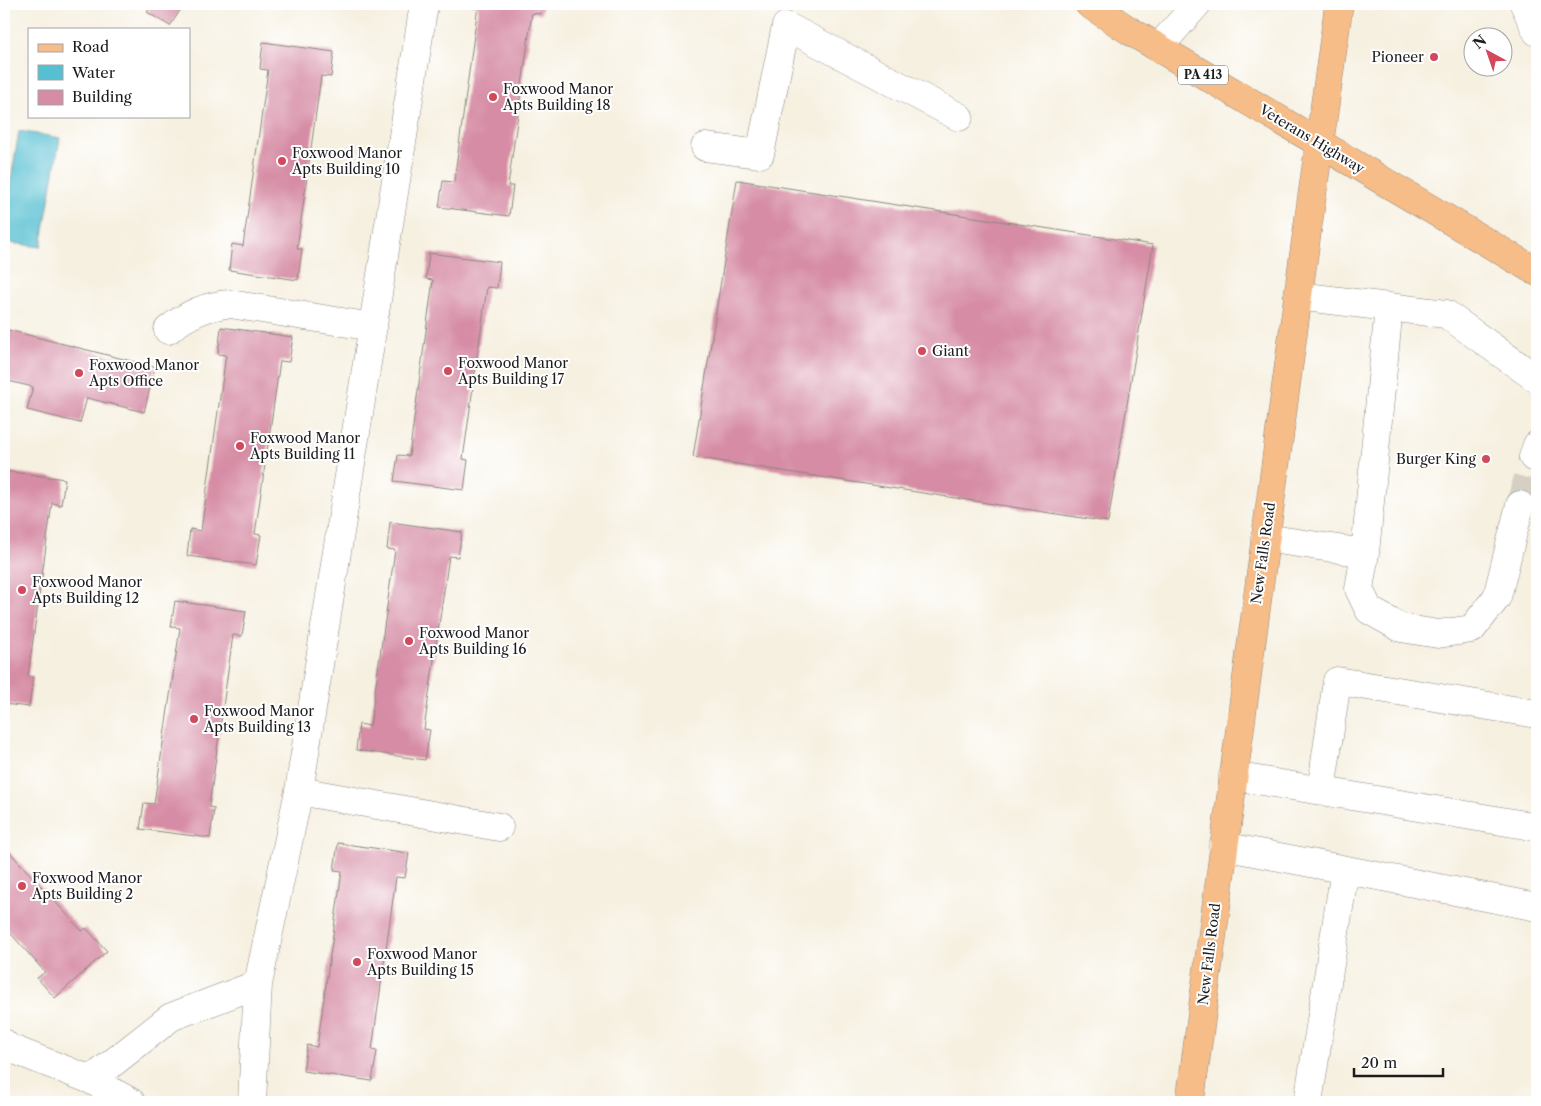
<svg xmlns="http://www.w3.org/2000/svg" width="1541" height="1106" font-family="'Libre Caslon Text',serif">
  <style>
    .water { fill: #56c0d2; stroke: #396e77 }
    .building { fill: #d68ca4 }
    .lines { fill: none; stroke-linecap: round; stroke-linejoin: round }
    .minor-tunnel { stroke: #d5d0c3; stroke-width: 28; stroke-dasharray: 28 14; stroke-linecap: butt }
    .minor-casing { stroke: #89867e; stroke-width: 29 }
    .major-casing { stroke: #89867e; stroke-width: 29 }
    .minor { stroke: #fff; stroke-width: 28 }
    .major { stroke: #f7bd88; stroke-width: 28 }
    .poi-dot { fill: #d1495b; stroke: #fff; stroke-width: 2 }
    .labels { text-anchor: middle; stroke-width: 4; stroke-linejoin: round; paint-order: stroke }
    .shield { fill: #fff; stroke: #606060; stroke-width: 1 }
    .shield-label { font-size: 12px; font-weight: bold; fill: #1c1c1c }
    .poi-label { font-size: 14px; fill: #1c1c1c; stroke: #fff; text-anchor: start }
    .street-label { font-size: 14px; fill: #1c1c1c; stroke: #fff }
  </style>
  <rect width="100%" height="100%" fill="#fff"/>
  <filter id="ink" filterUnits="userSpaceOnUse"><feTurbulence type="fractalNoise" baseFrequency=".02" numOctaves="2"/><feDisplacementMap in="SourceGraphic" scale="10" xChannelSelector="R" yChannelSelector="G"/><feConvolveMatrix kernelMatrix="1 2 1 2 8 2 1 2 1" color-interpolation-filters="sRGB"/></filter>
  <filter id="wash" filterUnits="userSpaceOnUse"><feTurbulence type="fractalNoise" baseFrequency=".0096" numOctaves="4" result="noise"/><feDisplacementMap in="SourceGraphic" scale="20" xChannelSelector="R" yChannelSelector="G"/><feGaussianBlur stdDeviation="1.12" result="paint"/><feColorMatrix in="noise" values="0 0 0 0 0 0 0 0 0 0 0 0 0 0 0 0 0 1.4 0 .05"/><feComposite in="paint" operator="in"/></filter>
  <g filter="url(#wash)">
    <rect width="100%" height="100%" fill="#f6f0e0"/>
    <path class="water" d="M19,131L60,138L41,247L4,242V223Z"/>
    <g id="blocks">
      <path class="building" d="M152,4H184L170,26L147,12Z
        M468,4H543L541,14L532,13L508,186H513L509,216L439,207L443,181L454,182L478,6Z
        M263,42L334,52L331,77L321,76L297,249H302L298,280L229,270L232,244L243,246L268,70L260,69Z
        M737,180L1153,245L1108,522L693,457Z
        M429,253L500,262L497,288L487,287L463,459L468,460L464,490L394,481L398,455L409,456L433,280L426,279Z
        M221,327L293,337L289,362L280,361L255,534L261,535L256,565L187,556L190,529L201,531L226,355L218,354Z
        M4,329L155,367L144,412L87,398L80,423L27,410L33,387L4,380Z
        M4,471L65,479L61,505L52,503L28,676L33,677L29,707L4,704Z
        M390,522L462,532L458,557L449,556L424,729L430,730L425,760L356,750L359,724L370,726L395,550L387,549Z
        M175,601L246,611L242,636L233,635L209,807L214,808L210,838L140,829L144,803L154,804L180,628L171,627Z
        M338,843L409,853L405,878L396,877L372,1050L377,1051L372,1081L303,1071L307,1045L317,1047L342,871L334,870Z
        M4,846L82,931L86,928L107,951L55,998L37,978L45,972L4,926Z"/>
    </g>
  </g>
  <g filter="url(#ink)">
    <use href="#blocks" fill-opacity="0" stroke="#89867e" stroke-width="1"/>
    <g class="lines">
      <path class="minor-tunnel" d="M1520,505L1533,457"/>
      <defs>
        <path id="minor" d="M1524,4L1537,32
          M1158,48L1197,4
          M705,147L760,154L786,26L959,117
          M1298,296L1446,314L1537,379
          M168,330C186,315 207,305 230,304L373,327
          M1533,457L1537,445
          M1265,538L1365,553L1389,307
          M1365,553L1359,589L1369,610L1401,628L1438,634L1472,629L1497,597L1520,505
          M1233,776L1537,827
          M299,791L499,827
          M1321,791L1337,681L1537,714
          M1223,846L1537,907
          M4,1043L7,1047L91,1080L171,1017L258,984
          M91,1080L131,1102
          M252,1102L258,984L299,791L424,4
          M1308,1102L1345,870"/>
        <path id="major" d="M1089,4L1130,31L1537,272
          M1190,1102L1298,296L1339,4"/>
      </defs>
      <use href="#minor" class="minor-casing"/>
      <use href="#major" class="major-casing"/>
      <use href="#minor" class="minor"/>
      <use href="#major" class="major"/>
    </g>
  </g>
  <g class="poi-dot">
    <circle cx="1434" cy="57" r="5"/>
    <circle cx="493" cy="97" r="5"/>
    <circle cx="282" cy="161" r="5"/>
    <circle cx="922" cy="351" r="5"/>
    <circle cx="448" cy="371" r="5"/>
    <circle cx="79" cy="373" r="5"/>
    <circle cx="240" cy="446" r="5"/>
    <circle cx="1486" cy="459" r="5"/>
    <circle cx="22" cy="590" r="5"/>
    <circle cx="409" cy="641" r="5"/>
    <circle cx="194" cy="719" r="5"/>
    <circle cx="22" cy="886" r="5"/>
    <circle cx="357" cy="962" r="5"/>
  </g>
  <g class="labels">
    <rect class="shield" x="1178" y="65.5" width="50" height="19" rx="4"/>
    <g class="shield-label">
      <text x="1203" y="79">PA 413</text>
    </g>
    <g class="poi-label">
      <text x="1424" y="62" text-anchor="end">Pioneer</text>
      <text x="503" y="94">Foxwood Manor<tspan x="503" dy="16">Apts Building 18</tspan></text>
      <text x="292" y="158">Foxwood Manor<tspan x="292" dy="16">Apts Building 10</tspan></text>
      <text x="932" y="356">Giant</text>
      <text x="458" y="368">Foxwood Manor<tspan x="458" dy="16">Apts Building 17</tspan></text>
      <text x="89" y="370">Foxwood Manor<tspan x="89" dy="16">Apts Office</tspan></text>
      <text x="250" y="443">Foxwood Manor<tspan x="250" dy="16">Apts Building 11</tspan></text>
      <text x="1476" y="464" text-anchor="end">Burger King</text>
      <text x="32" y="587">Foxwood Manor<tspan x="32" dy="16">Apts Building 12</tspan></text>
      <text x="419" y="638">Foxwood Manor<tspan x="419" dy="16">Apts Building 16</tspan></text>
      <text x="204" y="716">Foxwood Manor<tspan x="204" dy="16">Apts Building 13</tspan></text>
      <text x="32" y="883">Foxwood Manor<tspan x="32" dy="16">Apts Building 2</tspan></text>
      <text x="367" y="959">Foxwood Manor<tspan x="367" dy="16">Apts Building 15</tspan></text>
    </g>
    <g class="street-label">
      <text transform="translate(1312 139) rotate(31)" y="5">Veterans Highway</text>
      <text transform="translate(1263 553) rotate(-82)" y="5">New Falls Road</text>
      <text transform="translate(1209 954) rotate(-83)" y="5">New Falls Road</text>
    </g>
  </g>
  <rect width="1541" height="1106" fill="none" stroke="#fff" stroke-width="20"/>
  <rect x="28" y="28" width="162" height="90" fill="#ffffff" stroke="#a4a4a4"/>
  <rect x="38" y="44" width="25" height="8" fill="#f7bd88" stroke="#a4a4a4"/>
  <text x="72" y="52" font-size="15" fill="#1c1c1c">Road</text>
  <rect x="38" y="65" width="25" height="15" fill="#56c0d2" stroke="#a4a4a4"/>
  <text x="72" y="78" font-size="15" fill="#1c1c1c">Water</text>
  <rect x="38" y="90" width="25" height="15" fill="#d68ca4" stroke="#a4a4a4"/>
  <text x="72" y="102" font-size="15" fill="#1c1c1c">Building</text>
  <g transform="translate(1488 52) rotate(320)"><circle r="24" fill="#ffffff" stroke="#a4a4a4"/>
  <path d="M0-4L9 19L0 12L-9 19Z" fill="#d1495b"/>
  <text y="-8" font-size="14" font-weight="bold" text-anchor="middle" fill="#1c1c1c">N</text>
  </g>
  <path d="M1354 1068v8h89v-8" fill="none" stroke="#1c1c1c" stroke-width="2.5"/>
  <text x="1361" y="1068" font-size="15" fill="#1c1c1c" stroke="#ffffff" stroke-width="4" paint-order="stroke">20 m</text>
</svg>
